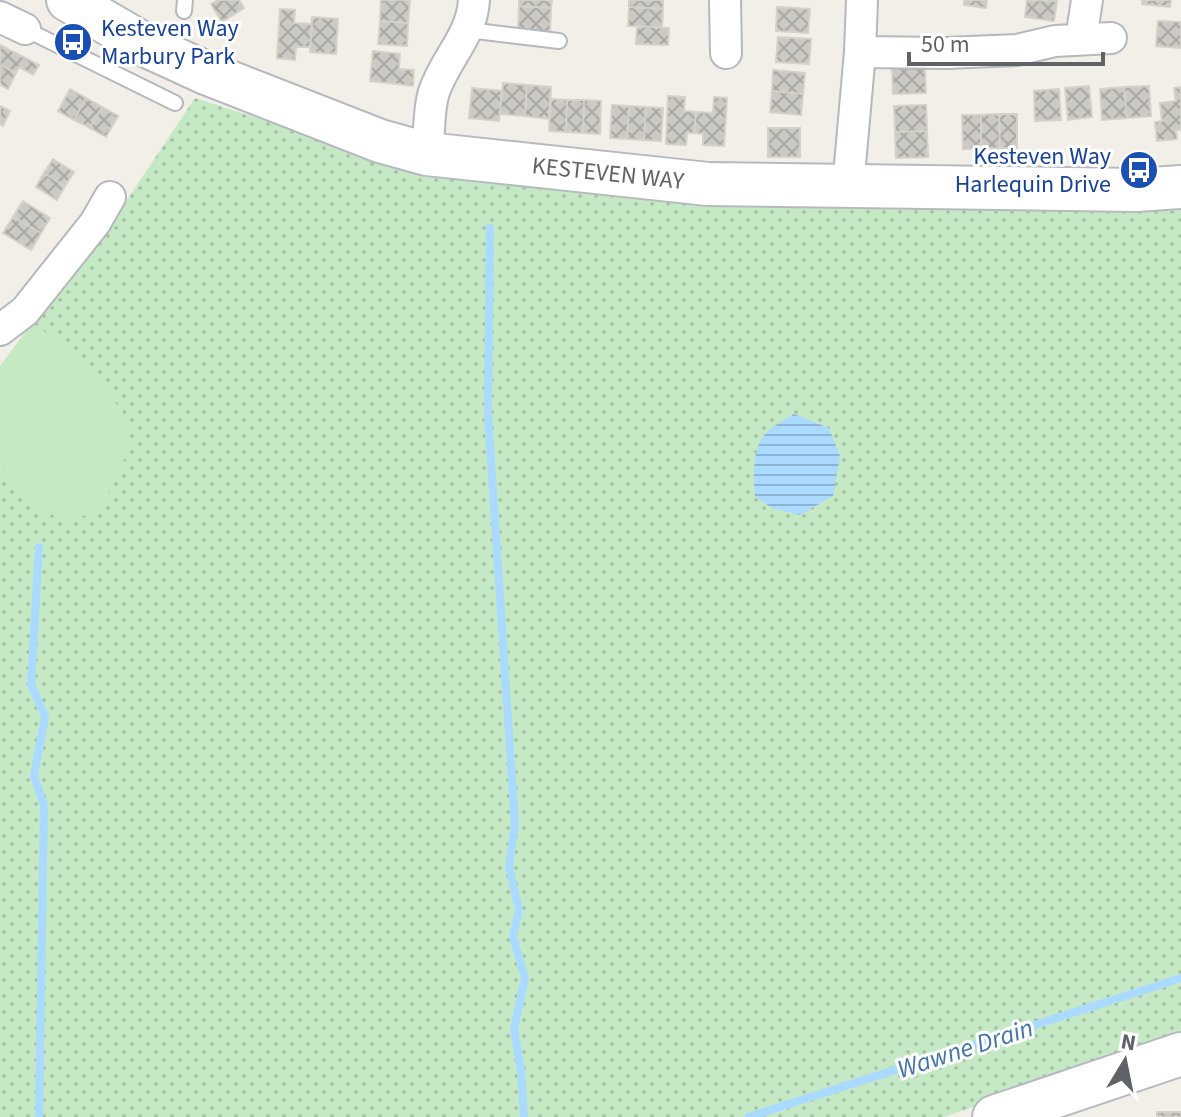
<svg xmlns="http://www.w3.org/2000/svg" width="1181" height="1117" font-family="'Source Sans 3',sans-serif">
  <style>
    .grass { fill: url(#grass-dots) }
    .green { fill: #c5e8c5 }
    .water { fill: url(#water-rules) }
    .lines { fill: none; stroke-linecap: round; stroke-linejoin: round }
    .stream { stroke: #aadaff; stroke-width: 8 }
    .building { fill: url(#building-cross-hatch); stroke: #d6d1c6; stroke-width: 2 }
    .lane-casing { stroke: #b5b8bc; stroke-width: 18 }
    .street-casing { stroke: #b5b8bc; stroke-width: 34 }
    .secondary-casing { stroke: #b6babf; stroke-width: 46 }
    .lane { stroke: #fff; stroke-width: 14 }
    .street { stroke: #fff; stroke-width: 30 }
    .secondary { stroke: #fff; stroke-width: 42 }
    .labels { text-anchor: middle; stroke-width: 6; stroke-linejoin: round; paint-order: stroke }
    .transit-label { font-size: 24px; fill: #164399; stroke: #fff; text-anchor: start }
    .street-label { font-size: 24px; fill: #5f6368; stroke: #fff }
    .water-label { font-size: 26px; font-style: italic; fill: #4174aa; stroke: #fff }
  </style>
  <defs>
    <pattern id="grass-dots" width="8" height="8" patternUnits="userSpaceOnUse" patternTransform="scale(2)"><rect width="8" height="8" fill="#c5e8c5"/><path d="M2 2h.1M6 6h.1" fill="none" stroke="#a3c0a4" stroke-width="1.8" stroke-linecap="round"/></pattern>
    <pattern id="water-rules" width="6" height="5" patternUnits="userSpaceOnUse" patternTransform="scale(2)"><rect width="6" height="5" fill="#aadaff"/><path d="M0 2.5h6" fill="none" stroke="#8eb4d2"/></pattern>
    <pattern id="building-cross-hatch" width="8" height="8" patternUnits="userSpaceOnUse" patternTransform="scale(2)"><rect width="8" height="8" fill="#cccac5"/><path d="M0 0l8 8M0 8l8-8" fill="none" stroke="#a9a8a4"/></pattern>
  </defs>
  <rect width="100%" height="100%" fill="#f1efe8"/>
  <path class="grass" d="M195,98L421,170L693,202L1144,212L1181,210V1035L944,1117H0V367L129,197Z"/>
  <path class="green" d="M32,323L77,354L125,415L130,446L114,484L98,512L63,521L30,502L0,465V366Z"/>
  <path class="water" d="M794,414L829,428L840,456L833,496L800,515L772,508L755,496C753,476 752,449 766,433C773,425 786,420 794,414Z"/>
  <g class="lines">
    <path class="stream" d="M490,228L488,415L515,825L509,866L519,910L513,937L525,978L514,1029L521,1071L524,1117
      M39,547L31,684L45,717L34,776L44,805L39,1117
      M749,1117L1181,978"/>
  </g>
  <path class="building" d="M218,0H239L244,8L222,22L211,4Z
    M381,0H410L408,23L380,21Z
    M519,0H552L551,8L519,6Z
    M629,0H663V9L629,7Z
    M964,0H987L986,8L964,5Z
    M1027,0L1057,1L1054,21L1025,17Z
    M1142,0H1171L1170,7L1142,4Z
    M519,6L551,8L550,32L518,31Z
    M629,7L663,9L662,27L628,26Z
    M777,7L810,9L808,33L776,31Z
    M280,9L295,10L294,23L312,24L310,47H296L295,60L277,58Z
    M312,17L338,19L336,54L310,52Z
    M380,21L408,23L407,46L378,44Z
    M1158,21L1181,22V48L1156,46Z
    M637,26L669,28L668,45L636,44Z
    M778,37L811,39L809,64L776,62Z
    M0,45L39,65L33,75L19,67L16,73L0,65Z
    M373,51L400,54L399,69L414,70L413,86L370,81Z
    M0,65L16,73L8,89L0,85Z
    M925,67L926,93L893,94L892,68Z
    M773,70L805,73L803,94L772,91Z
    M503,83L527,85L525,116L500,114Z
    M527,85L551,87L549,119L525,116Z
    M1089,86L1092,117L1068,120L1065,88Z
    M1149,86L1151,116L1127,118L1124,87Z
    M1124,87L1127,118L1102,120L1100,89Z
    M1181,87V130H1176L1177,139L1157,141L1155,122L1162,121L1160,103L1176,101L1174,88Z
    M472,88L502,91L499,121L469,118Z
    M70,89L86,98L74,120L58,111Z
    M1059,89L1061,120L1035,121L1034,91Z
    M772,91L803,94L801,115L770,112Z
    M668,96L685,97L684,111L696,112L694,133H687L686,145L666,144Z
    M714,97L727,98L724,146L703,145V134L694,133L696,112L713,113Z
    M86,98L102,107L90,128L74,120Z
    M551,99L567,100L566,132L549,131Z
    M567,100H584L583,133L566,132Z
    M584,100L601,101L600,134L583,133Z
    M612,105L629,106L627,139L610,138Z
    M926,105L927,131L895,132L894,106Z
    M0,106L10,111L3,126L0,124Z
    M629,106L646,107L644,140L627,139Z
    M102,107L118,116L106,137L90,128Z
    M646,107L663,108L661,141L644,140Z
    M999,114L1000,148L981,149V115Z
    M999,114H1017V148H1000Z
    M962,115H981V149H963Z
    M768,128H800V157H768Z
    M927,131L928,157L896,158L895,132Z
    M53,159L74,172L65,186L44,173Z
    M44,173L65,186L57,200L36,187Z
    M23,201L50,218L41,233L13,217Z
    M13,217L41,233L31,250L3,233Z
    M1157,1112H1181V1117H1157Z"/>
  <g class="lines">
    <defs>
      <path id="lane" d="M184,11L185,0
        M25,29L175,103
        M468,30L559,41"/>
      <path id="street" d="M725,0L726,53
        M0,17L25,29
        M1081,39L1087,0
        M860,52L947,53L1017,50L1055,41L1111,38
        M427,154C430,135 428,110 434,92C445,59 472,36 474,0
        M848,187L860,52L862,0
        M0,330L25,311L95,223L110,197"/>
      <path id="secondary" d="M68,0L145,45L206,73L380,141L427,154L708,184L1136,190L1181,187
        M994,1117L1181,1054"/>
    </defs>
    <use href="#lane" class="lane-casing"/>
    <use href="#street" class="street-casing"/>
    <use href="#secondary" class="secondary-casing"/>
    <use href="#lane" class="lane"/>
    <use href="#street" class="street"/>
    <use href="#secondary" class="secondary"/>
  </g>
  <defs>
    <symbol id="bus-disc" viewBox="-11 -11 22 22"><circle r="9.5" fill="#1a4fb4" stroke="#fff"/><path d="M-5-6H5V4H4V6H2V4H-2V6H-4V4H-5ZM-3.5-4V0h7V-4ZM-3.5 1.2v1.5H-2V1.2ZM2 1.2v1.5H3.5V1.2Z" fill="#fff"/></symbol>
  </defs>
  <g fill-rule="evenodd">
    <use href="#bus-disc" x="51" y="20" width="44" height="44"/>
    <use href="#bus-disc" x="1117" y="148" width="44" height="44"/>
  </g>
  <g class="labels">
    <g class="transit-label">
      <text x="101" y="36">Kesteven Way<tspan x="101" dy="28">Marbury Park</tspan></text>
      <text x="1111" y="164" text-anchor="end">Kesteven Way<tspan x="1111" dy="28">Harlequin Drive</tspan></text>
    </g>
    <g class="street-label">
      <text transform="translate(608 173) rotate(6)" y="8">KESTEVEN WAY</text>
    </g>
    <g class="water-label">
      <text transform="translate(965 1048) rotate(-18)" y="9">Wawne Drain</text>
    </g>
  </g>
  <g transform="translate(1125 1061) rotate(10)" stroke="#ffffff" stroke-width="6" paint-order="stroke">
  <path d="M0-6L14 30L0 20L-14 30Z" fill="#5f6368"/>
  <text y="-12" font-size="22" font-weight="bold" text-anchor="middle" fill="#5f6368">N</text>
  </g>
  <path d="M909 52v12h194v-12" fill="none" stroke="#5f6368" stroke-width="4"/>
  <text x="921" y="52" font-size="24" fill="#5f6368" stroke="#ffffff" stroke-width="6" paint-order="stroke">50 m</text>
</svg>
